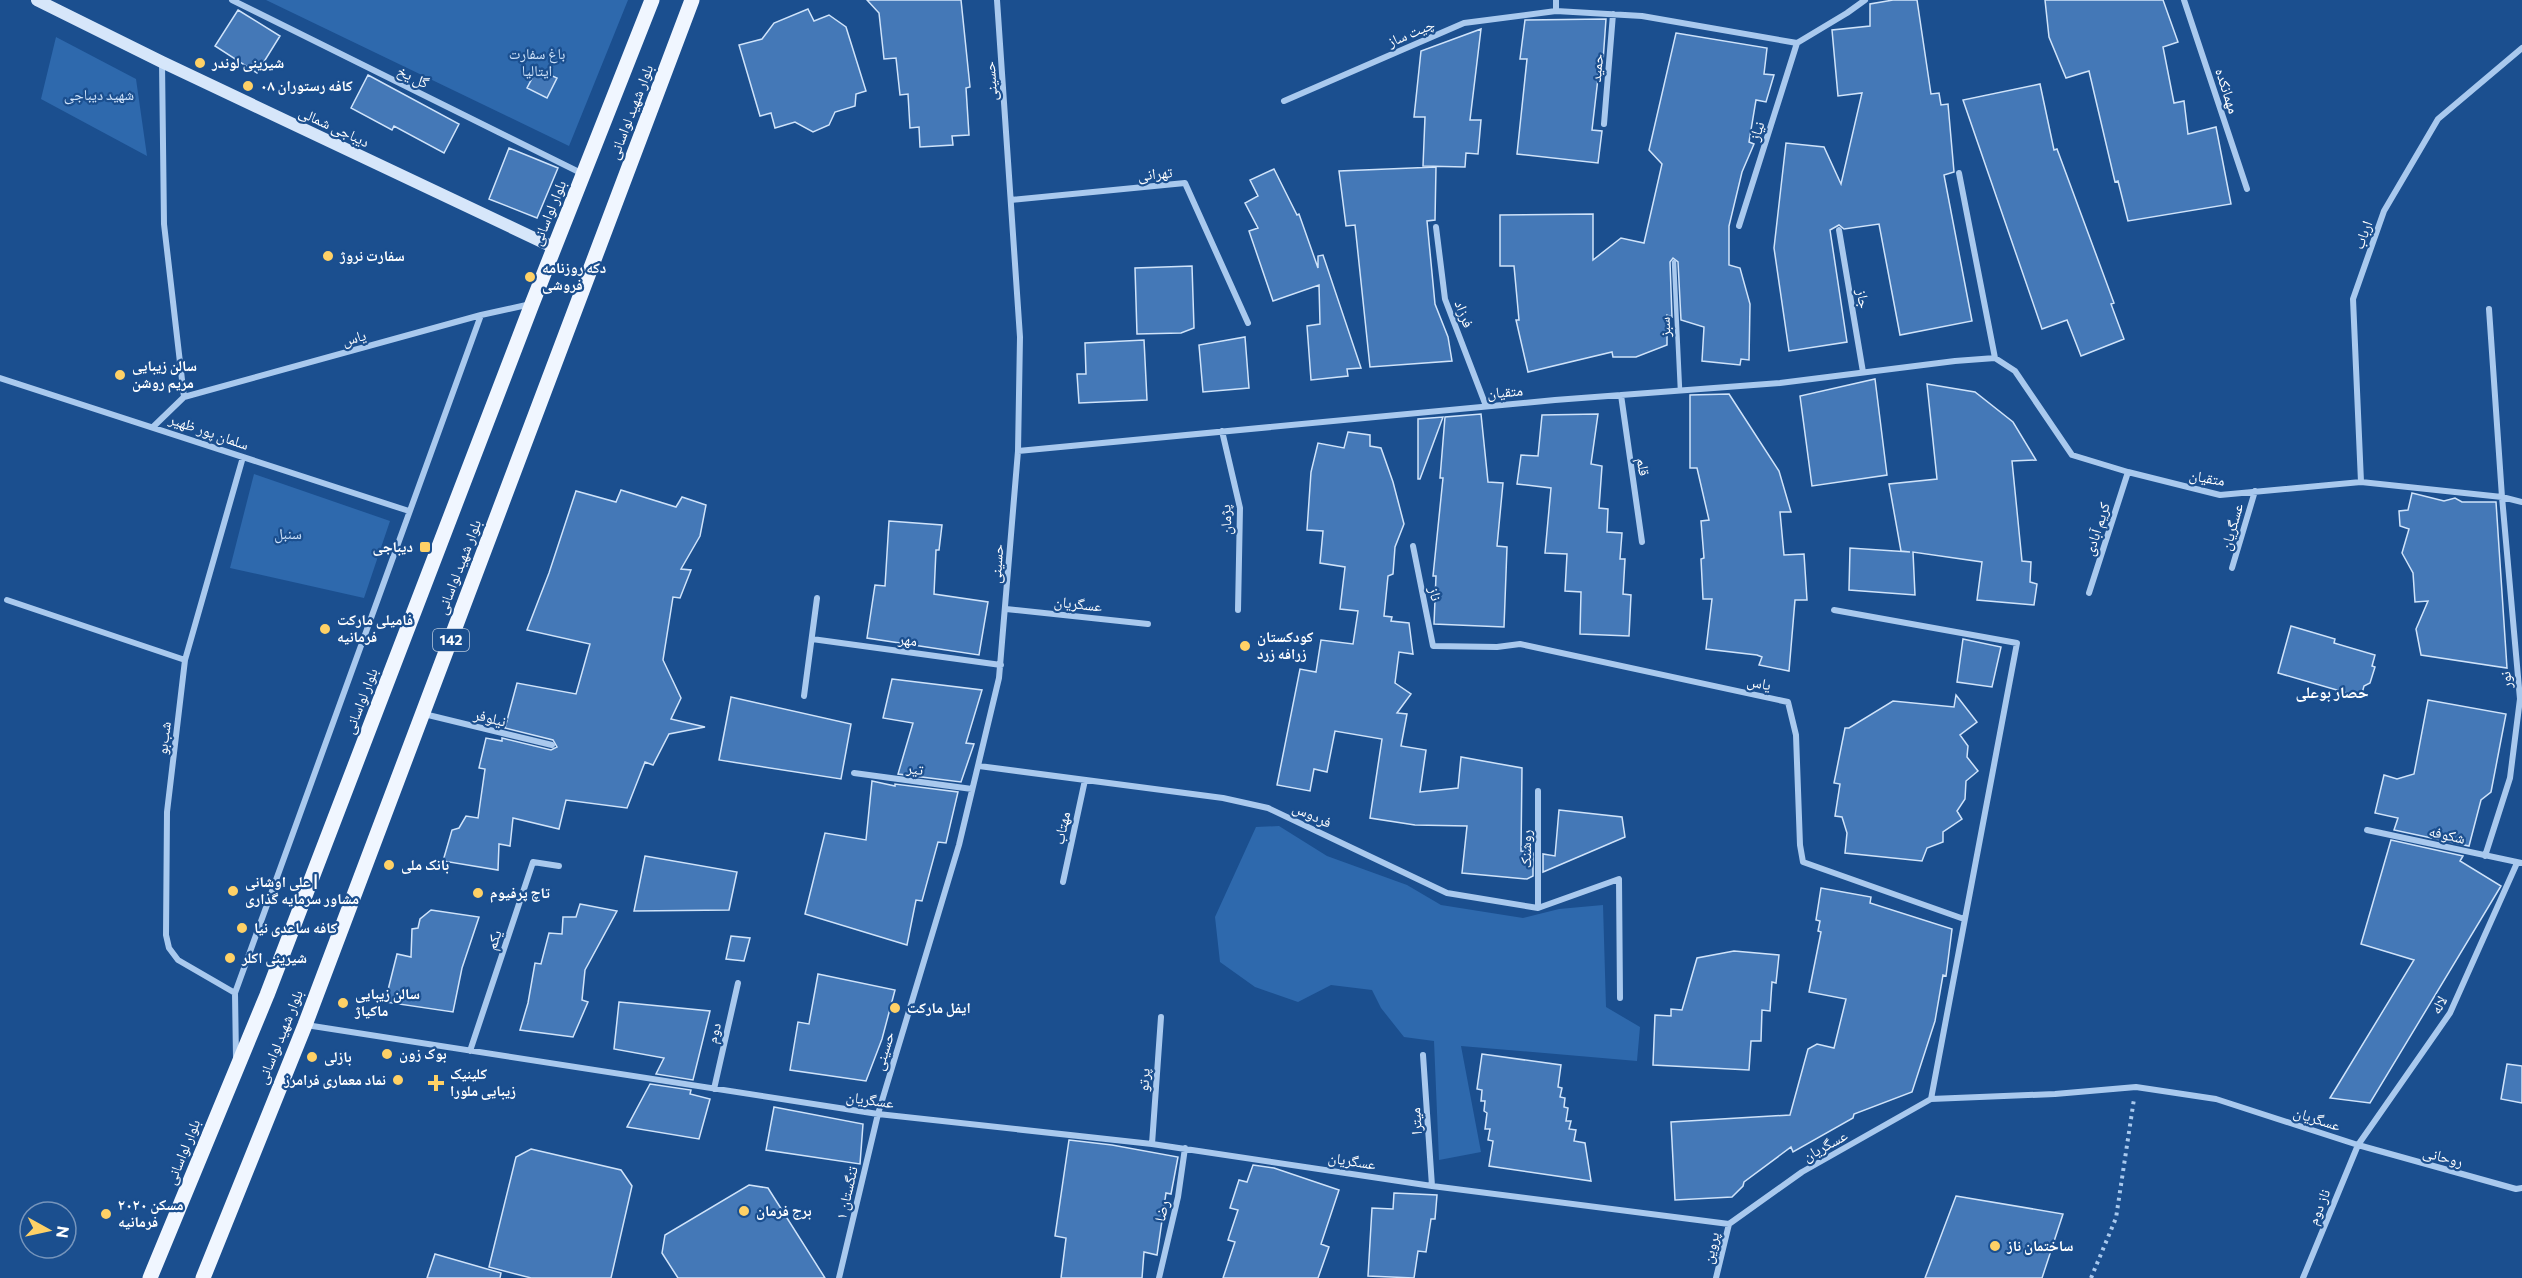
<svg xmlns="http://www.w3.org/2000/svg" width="2522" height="1278" font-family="Commissioner,'Noto Naskh Arabic',sans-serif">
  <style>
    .green { fill: #2e69ad }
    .building { fill: #4478b7; stroke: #cfe3fa; stroke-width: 1.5 }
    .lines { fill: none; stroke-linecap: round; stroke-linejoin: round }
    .path { stroke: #a9c9ee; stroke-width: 4; stroke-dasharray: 3 4.5; stroke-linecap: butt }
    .service { stroke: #a9c9ee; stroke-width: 4.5 }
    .minor { stroke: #a9c9ee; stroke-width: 6 }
    .secondary { stroke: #d6e6fa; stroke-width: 12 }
    .primary { stroke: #f0f6ff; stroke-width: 15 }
    .poi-dot { fill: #ffd166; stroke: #1b4f8f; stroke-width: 2 }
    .labels { text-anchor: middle; stroke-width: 4.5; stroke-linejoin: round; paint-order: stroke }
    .shield { fill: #1b4f8f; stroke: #bbcadd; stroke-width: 1.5 }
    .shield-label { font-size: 14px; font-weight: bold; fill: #fff }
    .street-label { font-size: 15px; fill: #fff; stroke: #1b4f8f }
    .park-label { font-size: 15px; fill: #cfe3fa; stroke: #1b4f8f }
    .poi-label { font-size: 15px; font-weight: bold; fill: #fff; stroke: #1b4f8f; text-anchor: start }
    .neighbourhood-label { font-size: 16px; font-weight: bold; fill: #fff; stroke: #1b4f8f }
  </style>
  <rect width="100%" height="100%" fill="#1b4f8f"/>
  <path class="green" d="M266,0H628L569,146Z
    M56,37L136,79L147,156L41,99Z
    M254,474L390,521L364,598L230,568Z
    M1279,826L1327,856L1407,885L1441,905L1523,918L1559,909L1603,905L1606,1007L1640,1027L1637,1061L1461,1046L1481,1152L1439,1160L1434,1041L1404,1037L1381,1008L1372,990L1331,985L1298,1002L1255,987L1220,962L1215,917L1256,827Z"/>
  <path class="building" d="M867,0H961L970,87L966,88L969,135L952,136L953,145L920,147L919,127L910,128L908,94L900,95L896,58L884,59L879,13Z
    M1893,0H1917L1931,94L1939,93L1941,105L1948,104L1954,172L1944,175L1972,321L1900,335L1879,224L1844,229L1839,225L1830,230L1847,342L1789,351L1774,248L1786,143L1824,147L1841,184L1862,93L1838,96L1832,30L1870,26V4Z
    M2045,0H2163L2178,42L2163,47L2174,103L2184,101L2188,134L2216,127L2231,204L2128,221L2118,181L2115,182L2089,71L2066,78L2049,37Z
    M808,9L814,21L829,15L846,27L866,91L856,94L855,106L835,112L829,125L813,132L795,122L775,128L771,113L760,116L739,45L762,39L774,23Z
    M238,10L280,36L257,73L215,46Z
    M1606,19L1603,61H1600L1592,130L1602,131L1598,163L1517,154L1527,59H1520L1525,20Z
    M1481,29L1470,120H1481L1478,154L1466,153L1465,167L1423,166L1425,117H1414L1421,51Z
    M1676,33L1767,48L1764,74L1774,75L1766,102L1756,100L1749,142L1754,144L1742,172L1729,226V265L1740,268L1750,304L1749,360L1741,359L1740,365L1702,361L1704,327L1681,320L1678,262L1673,258L1670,262L1672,317L1667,315V345L1636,357H1613L1612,352L1528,372L1516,320H1519L1514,266H1500V215L1593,214V260L1621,238L1644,243L1662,164L1649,150Z
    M537,69L557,78L547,98L527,88Z
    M368,75L459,124L444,153L394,126L392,130L351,108Z
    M2040,84L2054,150L2057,149L2114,303L2111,304L2124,339L2081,356L2067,320L2042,329L1963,100Z
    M509,148L558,168L537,218L489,199Z
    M1436,167L1435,220L1427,221L1435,304L1448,337L1452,361L1370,367L1355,225L1346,226L1339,171Z
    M1274,169L1297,215L1299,214L1318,268V256L1323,255L1361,368L1347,369L1348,376L1311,380L1307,326L1320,324L1319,285L1273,301L1249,231L1258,228L1245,203L1258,196L1250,180Z
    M1192,266L1194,328L1181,333L1137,334L1135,268Z
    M1245,337L1249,388L1203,392L1199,345Z
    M1144,340L1147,400L1079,403L1077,374H1086L1085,343Z
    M1875,379L1887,475L1812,486L1800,396Z
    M1927,384L1975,392L2013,422L2036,460L2012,461L2022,561L2031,562L2030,582L2037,584L2034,605L1977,600L1982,562L1913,552L1915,595L1849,590L1850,548L1910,552L1901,551L1889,484L1937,479Z
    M1729,394L1779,471L1791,512H1780L1784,555L1804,554L1807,600H1795L1789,671L1759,665L1762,657L1757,655L1706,649L1712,599H1703L1701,559L1704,558L1701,521L1709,520L1697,468H1690V395Z
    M1481,414L1488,482L1503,483L1497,546L1507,547L1504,627L1434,624L1436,576H1433L1443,478H1440L1445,417Z
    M1598,414L1591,464L1602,466L1599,508L1608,509L1607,532L1622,533L1620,559H1625L1623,594L1631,595L1629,636L1580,634L1581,592L1565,591L1567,554L1545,553L1551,488L1517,484L1521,455L1538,456L1542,415Z
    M1443,417L1420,479H1418V419Z
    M1348,432L1370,435V446L1381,448L1393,482L1404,524L1395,547L1393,574L1388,576L1384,616L1392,617L1391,621L1409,623L1413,654L1399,652L1395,683L1411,694L1397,713L1407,714L1401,746L1426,750L1420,792L1458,788L1461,757L1522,768L1521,851L1533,853V876L1527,879L1462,873L1467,826L1415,825L1370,818L1382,739L1335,731L1327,772L1314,769L1310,791L1277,785L1300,669L1316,672L1321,640L1353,644L1358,611L1340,609L1345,567L1320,563L1323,531L1307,530L1311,472L1318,443L1344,448Z
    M621,490L676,507L682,497L706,505L700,536L681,569L691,570L680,598L673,597L663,660L681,698L671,719L705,727L669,734L653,765L645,762L627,808L566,800L559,829L513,818L510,846L499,844L498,870L443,861L452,830L459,828L466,816L478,818L485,769L479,768L486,738L502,741V738L551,750L557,747L553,740L505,728L517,683L576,694L590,644L527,630L549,573L576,491L616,502Z
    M2412,493L2444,501L2455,498L2462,502H2496L2507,668L2421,655L2416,629L2428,601L2415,602L2413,573L2402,553L2409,529L2400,526L2399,511L2408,510Z
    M889,521L942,525L939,550H936L934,594L988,602L979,655L867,638L875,585L885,586Z
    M2291,626L2335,639L2334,643L2375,655L2372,666L2375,667L2370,683L2364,686L2361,697L2278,673Z
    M1963,639L2001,647L1992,687L1957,682Z
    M892,679L982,690L966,743L974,744L961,782L898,774L913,723L883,718Z
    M1956,695L1977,722L1960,735L1968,746L1967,757L1978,771L1966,781L1965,799L1957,811L1962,819L1943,832V842L1927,848L1922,861L1845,853L1847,833L1842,817L1835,816L1840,784L1834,783L1845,728H1849L1893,701L1954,707Z
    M731,697L851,724L841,779L719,760Z
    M2428,700L2506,714L2491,792L2481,800L2469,846L2394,830L2398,818L2375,813L2384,775L2397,779L2414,774Z
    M872,781L895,786V784L958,792L946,843L938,842L922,901L916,900L907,945L805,914L825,833L866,840Z
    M1559,810L1622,817L1625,837L1543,872V854L1555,856Z
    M2391,840L2463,856L2460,861L2501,886L2370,1103L2330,1098L2414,960L2361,944Z
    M645,856L737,872L729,910L634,911Z
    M1821,888L1871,897L1870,903L1952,929L1946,976L1943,975L1935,1021L1912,1092L1854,1114L1853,1118L1793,1152L1791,1147L1744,1182L1743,1186L1732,1197L1675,1200L1671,1122L1790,1115L1808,1049L1817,1044L1834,1048L1846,999L1809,992L1821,932L1818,931L1820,921L1816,920Z
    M580,904L617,911L585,970L582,1000L588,1002L573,1037L520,1030L528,1003L535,963L541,964L549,933L562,934L563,917H576Z
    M431,910L479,917L462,968L453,1012L385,1002L397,954L411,957L412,929L418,928L420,919Z
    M731,936L750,938L744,961L726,959Z
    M1734,951L1779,955L1776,983L1772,982L1770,1011L1762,1010L1761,1041H1751L1749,1070L1653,1065L1655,1015L1671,1016V1009L1682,1010L1697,958Z
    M818,974L895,990L882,1039L866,1081L790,1070L798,1022L809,1024Z
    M619,1002L710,1011L693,1080L656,1074L664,1058L614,1049Z
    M1482,1054L1561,1065L1558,1087L1562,1088L1560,1097L1565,1098L1564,1107L1568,1108L1566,1121H1571L1569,1129L1576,1130L1574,1141L1585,1143L1591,1181L1489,1166L1493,1141L1488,1140L1490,1129H1485L1487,1113L1484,1111L1485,1101H1481L1482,1090L1477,1089Z
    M2507,1064L2522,1066V1103L2501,1099Z
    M650,1084L691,1090L690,1094L710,1099L699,1139L627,1127Z
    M774,1107L863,1124L860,1164L766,1150Z
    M1069,1140L1112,1145L1178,1157L1171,1194L1166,1193L1157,1255L1144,1252L1142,1278H1061L1066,1238L1055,1236Z
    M531,1149L621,1170L632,1186L611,1278H531L489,1267L516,1157Z
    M1253,1165L1274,1168L1339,1190L1321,1244L1329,1247L1318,1278H1223L1235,1242L1228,1240L1238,1210L1230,1208L1239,1180L1247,1182Z
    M749,1185L768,1188L825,1278H678L662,1253L665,1235Z
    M1394,1193L1437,1195L1435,1219H1431L1426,1252L1418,1251L1414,1278L1368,1276L1372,1208L1393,1209Z
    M1956,1196L2063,1214L2042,1278H1925Z
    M435,1254L501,1273L500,1278H427Z"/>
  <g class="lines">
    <path class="path" d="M2091,1278L2116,1218L2134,1099"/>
    <path class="service" d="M1674,262L1680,390"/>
    <path class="minor" d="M232,0L583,174
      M2184,0L2247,189
      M1556,11V0
      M162,63L164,224L184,397
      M1284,101L1464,23L1556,11L1642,16L1797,43L1847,13L1865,0
      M1604,124L1613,14
      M1959,173L1995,358
      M1011,200L1185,183L1248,323
      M1739,226L1797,43
      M1436,227L1445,299L1486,406
      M1839,230L1863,372
      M0,378L409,511
      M1621,395L1642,542
      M154,426L184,397L481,315L531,304
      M1222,431L1240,508L1238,610
      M1018,451L1555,400L1780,383L1955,361L1995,358L2015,371L2072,455L2128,472L2220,495L2361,482L2502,497L2522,502
      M2361,482L2353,299L2384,211L2438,119L2522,48
      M1413,546L1433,646L1497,647L1520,644L1788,702L1796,735L1800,845L1803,862L1964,919
      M2232,568L2255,491
      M2089,593L2128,472
      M7,600L185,660
      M1006,609L1148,624
      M1834,610L2017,643L1931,1099
      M812,639L1001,665
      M804,696L817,598
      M424,714L552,745
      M979,766L1223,798L1268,808L1447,893L1538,908L1619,879L1620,998
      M854,773L972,789
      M1538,791V908
      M2367,830L2522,863
      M2485,856L2510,778L2520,699L2502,497L2489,309
      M1063,882L1085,780
      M235,993L178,960L169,948L166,935L167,812L185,660L243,457
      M306,1025L878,1114L1152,1144L1432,1186L1729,1224L1802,1172L1931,1099L2055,1094L2136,1087L2216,1099L2358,1145L2516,1189L2522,1188
      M470,1051L533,862L559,866
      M1423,1055L1432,1186
      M236,1058L235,993L481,315
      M714,1089L738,983
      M1152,1144L1161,1017
      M839,1278L878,1114L959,845L999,678L1018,451L1020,337L997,0
      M1159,1278L1178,1197L1185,1148
      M1716,1278L1729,1224
      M2303,1278L2358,1145L2450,1013L2517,863"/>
    <path class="secondary" d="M37,0L162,62L555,248"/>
    <path class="primary" d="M150,1278L267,995L532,304L652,0
      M203,1278L305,1025L692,0"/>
  </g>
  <g class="poi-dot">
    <circle cx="200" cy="63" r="6"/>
    <circle cx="248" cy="86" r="6"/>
    <circle cx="328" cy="256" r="6"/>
    <circle cx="530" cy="277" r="6"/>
    <circle cx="120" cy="375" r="6"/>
    <rect x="419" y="541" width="12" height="12" rx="3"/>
    <circle cx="325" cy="629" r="6"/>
    <circle cx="1245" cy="646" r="6"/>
    <circle cx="389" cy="865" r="6"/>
    <circle cx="233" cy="891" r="6"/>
    <circle cx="478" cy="893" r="6"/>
    <circle cx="242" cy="928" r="6"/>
    <circle cx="230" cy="958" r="6"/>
    <circle cx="343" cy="1003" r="6"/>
    <circle cx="895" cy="1008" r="6"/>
    <circle cx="387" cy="1054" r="6"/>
    <circle cx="312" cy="1057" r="6"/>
    <circle cx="398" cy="1080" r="6"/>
    <path d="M433 1074h6v6h6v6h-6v6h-6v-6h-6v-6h6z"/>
    <circle cx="744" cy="1211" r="6"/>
    <circle cx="106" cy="1214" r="6"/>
    <circle cx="1995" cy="1246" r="6"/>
  </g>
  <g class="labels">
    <rect class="shield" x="433" y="629" width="36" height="22" rx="4.5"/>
    <g class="shield-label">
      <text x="451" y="645">142</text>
    </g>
    <g class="street-label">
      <text transform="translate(1411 33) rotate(-23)" y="5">چیت ساز</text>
      <text transform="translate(1597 68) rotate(-85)" y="5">حمید</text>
      <text transform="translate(413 77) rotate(26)" y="5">گل یخ</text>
      <text transform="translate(991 81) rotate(-94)" y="5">حسینی</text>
      <text transform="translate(2227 91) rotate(72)" y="5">مهمانکده</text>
      <text transform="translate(631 112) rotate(-69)" y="5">بلوار شهید لواسانی</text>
      <text transform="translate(334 127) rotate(25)" y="5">دیباجی شمالی</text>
      <text transform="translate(1757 131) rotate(-72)" y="5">نیاز</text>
      <text transform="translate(1155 174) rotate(-6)" y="5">تهرانی</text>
      <text transform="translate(549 213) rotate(-68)" y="5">بلوار لواسانی</text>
      <text transform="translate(2363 235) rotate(-70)" y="5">ارباب</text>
      <text transform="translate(1863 299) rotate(81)" y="5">جاز</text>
      <text transform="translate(1464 314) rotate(69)" y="5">فرزاد</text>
      <text transform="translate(1665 327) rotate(-92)" y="5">سبز</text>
      <text transform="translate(354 338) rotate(-15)" y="5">یاس</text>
      <text transform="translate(1505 392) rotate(-5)" y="5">متقیان</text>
      <text transform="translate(209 432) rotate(19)" y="5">سلمان پور ظهیر</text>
      <text transform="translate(1643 467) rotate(82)" y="5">قلم</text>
      <text transform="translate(2207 478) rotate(10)" y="5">متقیان</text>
      <text transform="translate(1226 520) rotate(-93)" y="5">پژمان</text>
      <text transform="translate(2232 527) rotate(-74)" y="5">عسگریان</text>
      <text transform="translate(2097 529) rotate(-72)" y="5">کریم آبادی</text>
      <text transform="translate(997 564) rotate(-86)" y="5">حسینی</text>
      <text transform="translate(459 567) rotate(-69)" y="5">بلوار شهید لواسانی</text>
      <text transform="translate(1435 594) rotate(78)" y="5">ناز</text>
      <text transform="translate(1078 604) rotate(6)" y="5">عسگریان</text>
      <text transform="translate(908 640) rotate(8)" y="5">مهر</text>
      <text transform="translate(2506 680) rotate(-95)" y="5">نور</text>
      <text transform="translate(1759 683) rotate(12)" y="5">یاس</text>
      <text transform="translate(361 701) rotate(-69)" y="5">بلوار لواسانی</text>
      <text transform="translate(490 718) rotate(14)" y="5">نیلوفر</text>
      <text transform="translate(164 738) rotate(-83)" y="5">شب‌بو</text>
      <text transform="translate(915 769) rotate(8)" y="5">تیر</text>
      <text transform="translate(1312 815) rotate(25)" y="5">فردوس</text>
      <text transform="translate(1062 828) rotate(-78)" y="5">مهتاب</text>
      <text transform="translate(2447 835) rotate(13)" y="5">شکوفه</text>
      <text transform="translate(1526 849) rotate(-90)" y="5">روشنک</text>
      <text transform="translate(494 940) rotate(-72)" y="5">یکم</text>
      <text transform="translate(2439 1005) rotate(-61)" y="5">لاله</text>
      <text transform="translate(714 1033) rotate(-77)" y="5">دوم</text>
      <text transform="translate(280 1037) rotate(-68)" y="5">بلوار شهید لواسانی</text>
      <text transform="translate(884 1051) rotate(-73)" y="5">حسینی</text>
      <text transform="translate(1144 1080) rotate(-86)" y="5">پرتو</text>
      <text transform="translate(870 1100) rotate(8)" y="5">عسگریان</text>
      <text transform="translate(2317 1119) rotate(18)" y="5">عسگریان</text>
      <text transform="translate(1416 1121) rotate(-94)" y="5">میترا</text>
      <text transform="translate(1825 1146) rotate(-29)" y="5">عسگریان</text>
      <text transform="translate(183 1152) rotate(-68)" y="5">بلوار لواسانی</text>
      <text transform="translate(2443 1157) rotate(15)" y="5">روحانی</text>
      <text transform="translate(1352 1161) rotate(9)" y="5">عسگریان</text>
      <text transform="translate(847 1193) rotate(-77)" y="5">تنگستان ۱</text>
      <text transform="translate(2319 1207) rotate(-68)" y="5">ناز دوم</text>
      <text transform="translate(1162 1211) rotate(-77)" y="5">رضا</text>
      <text transform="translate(1711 1248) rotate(-77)" y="5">پروین</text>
    </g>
    <g class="park-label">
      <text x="537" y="59">باغ سفارت<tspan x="537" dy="17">ایتالیا</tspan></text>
      <text x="99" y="100">شهید دیباجی</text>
      <text x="288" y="539">سنبل</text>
    </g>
    <g class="poi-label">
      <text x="212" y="68">شیرینی لوندر</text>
      <text x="260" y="91">کافه رستوران ٠٨</text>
      <text x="340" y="261">سفارت نروژ</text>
      <text x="542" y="273">دکه روزنامه<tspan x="542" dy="17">فروشی</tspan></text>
      <text x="132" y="371">سالن زیبایی<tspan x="132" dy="17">مریم روشن</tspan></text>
      <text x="413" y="552" text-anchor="end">دیباجی</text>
      <text x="337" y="625">فامیلی مارکت<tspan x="337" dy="17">فرمانیه</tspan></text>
      <text x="1257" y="642">کودکستان<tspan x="1257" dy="17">زرافه زرد</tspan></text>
      <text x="401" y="870">بانک ملی</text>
      <text x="245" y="887">علی اوشانی |<tspan x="245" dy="17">مشاور سرمایه گذاری</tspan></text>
      <text x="490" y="898">تاچ پرفيوم</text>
      <text x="254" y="933">کافه ساعدی نیا</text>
      <text x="242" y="963">شیرینی اکلر</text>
      <text x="355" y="999">سالن زیبایی<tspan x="355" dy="17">ماکیاژ</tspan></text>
      <text x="907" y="1013">ایفل مارکت</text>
      <text x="399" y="1059">بوک زون</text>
      <text x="324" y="1062">بازلی</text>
      <text x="450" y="1079">کلینیک<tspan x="450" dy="17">زیبایی ملورا</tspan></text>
      <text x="386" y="1085" text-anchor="end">نماد معماری فرامرز</text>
      <text x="118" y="1210">مسکن ۲۰۲۰<tspan x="118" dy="17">فرمانیه</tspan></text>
      <text x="756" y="1216">برج فرمان</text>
      <text x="2007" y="1251">ساختمان ناز</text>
    </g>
    <g class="neighbourhood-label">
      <text x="2332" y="698">حصار بوعلی</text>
    </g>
  </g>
  <g transform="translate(48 1230) rotate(98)"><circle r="28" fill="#1b4f8f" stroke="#7695bc" stroke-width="1.5"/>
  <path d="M0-4.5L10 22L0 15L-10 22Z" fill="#ffd166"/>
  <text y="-9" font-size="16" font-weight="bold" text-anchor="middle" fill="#ffffff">N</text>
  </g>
</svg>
